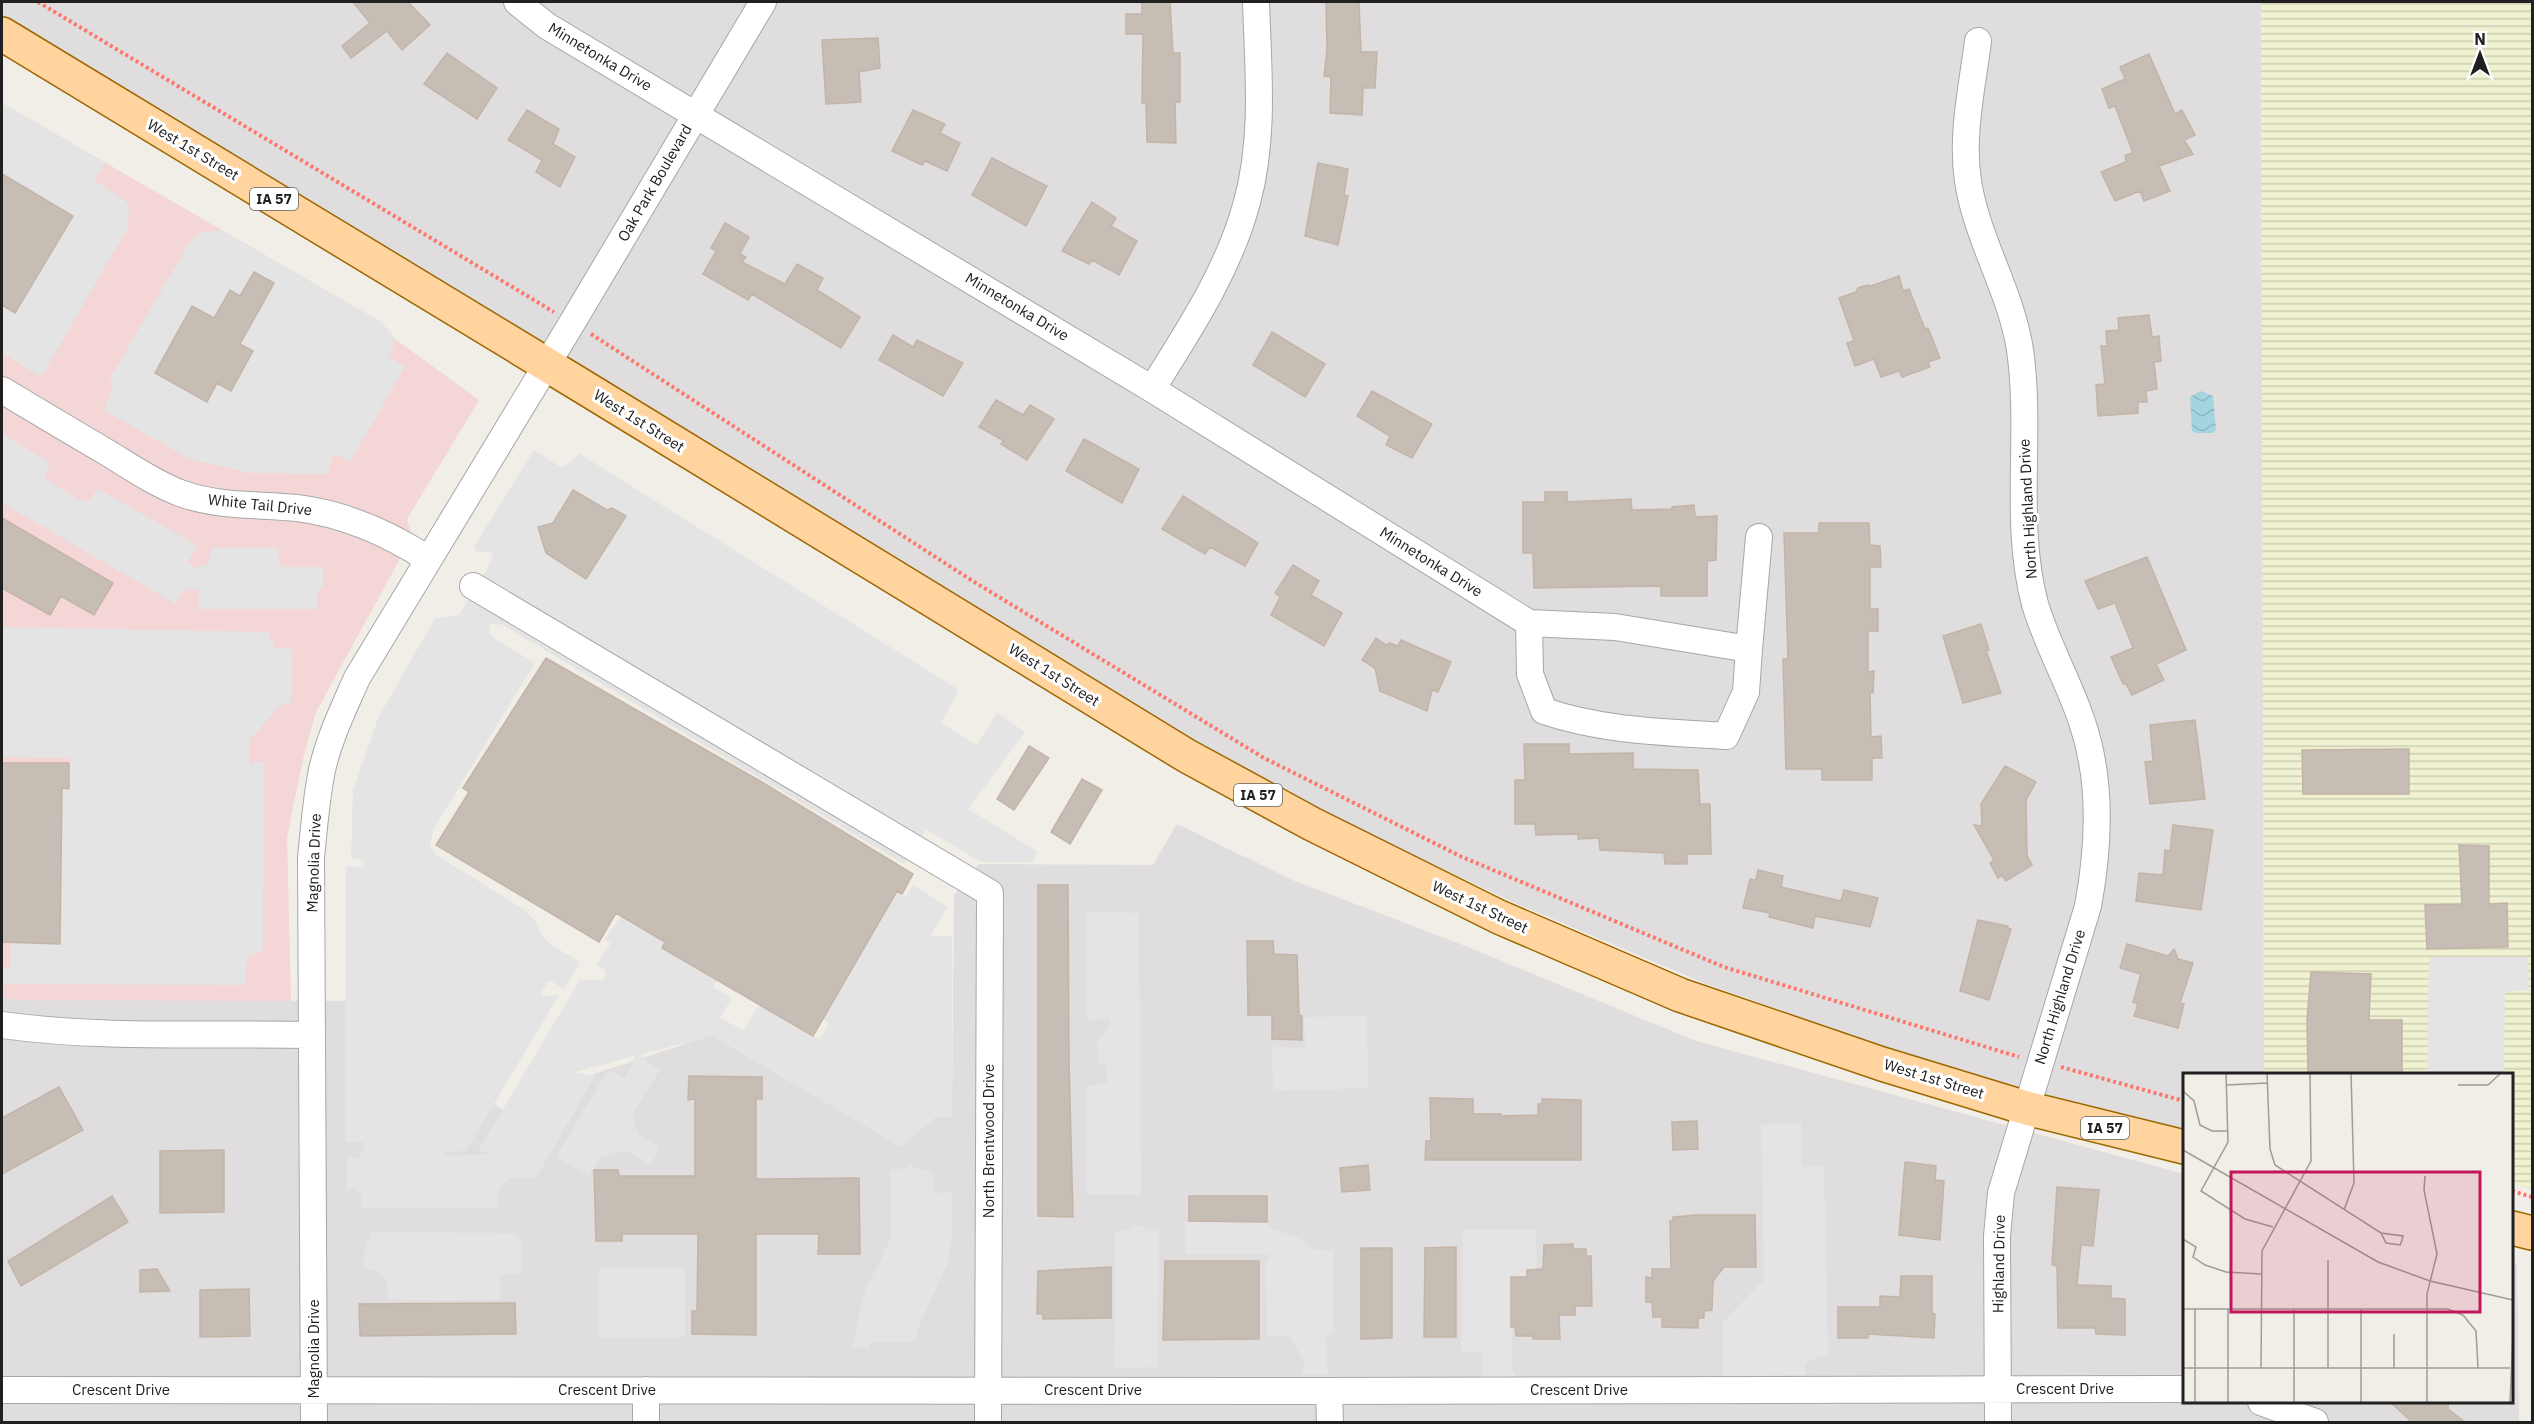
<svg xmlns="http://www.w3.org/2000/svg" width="2534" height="1424" font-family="'IBM Plex Sans',sans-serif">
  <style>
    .residential { fill: #dfdddd }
    .commercial { fill: #f3d6d5 }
    .farmland { fill: url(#farmland-rules) }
    .parking { fill: #e4e4e4 }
    .water { fill: url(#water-waves) }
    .building { fill: #c6bdb5; stroke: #c4b4a8; stroke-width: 1.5 }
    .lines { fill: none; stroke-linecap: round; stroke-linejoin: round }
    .minor-casing { stroke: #a7a7a7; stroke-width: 28 }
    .major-casing { stroke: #9d6700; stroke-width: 36 }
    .path { stroke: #ff776a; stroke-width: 4; stroke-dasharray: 3 3; stroke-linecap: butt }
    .minor { stroke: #fff; stroke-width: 26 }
    .major { stroke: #ffd49e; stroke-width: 33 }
    .labels { text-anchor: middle; stroke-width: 6; stroke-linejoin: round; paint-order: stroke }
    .shield { fill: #fff; stroke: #636363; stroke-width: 1.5 }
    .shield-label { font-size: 14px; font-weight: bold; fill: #202020 }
    .street-label { font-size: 15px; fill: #202020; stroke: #fff }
    .inset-road { fill: none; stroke: #9d9c97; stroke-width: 1.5 }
    .view { fill: #c2185b; fill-opacity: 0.15; stroke: #c2185b; stroke-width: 3 }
    .inset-edge { fill: none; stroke: #202020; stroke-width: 3 }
  </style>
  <defs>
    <pattern id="farmland-rules" width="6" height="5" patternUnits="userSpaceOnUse" patternTransform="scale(1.5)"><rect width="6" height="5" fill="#eff1d1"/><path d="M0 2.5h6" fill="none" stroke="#cdceb3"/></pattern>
    <pattern id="water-waves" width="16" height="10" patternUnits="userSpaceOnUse" patternTransform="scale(1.5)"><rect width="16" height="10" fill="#a5d4e1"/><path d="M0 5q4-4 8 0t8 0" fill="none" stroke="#8eb6c1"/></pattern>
  </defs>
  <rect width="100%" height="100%" fill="#f1eee7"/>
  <path class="residential" d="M2,2H2261L2264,1074H2184V1132L1940,1067L1704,983L1515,903L1337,818L1182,733L2,15Z
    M1177,824L1292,880L1463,945L1696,1041L2184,1174V1402H2512V1262L2517,1264L2519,1422H2V998L23,1000L349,1001L552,1145L594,1074L712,1035L936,1116L952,1113L954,895L979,864L1153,865Z"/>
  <path class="commercial" d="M2,103L381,322L380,328L479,400L407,519L412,537L316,712L303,759L287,837L291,1001L23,1000L2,998Z"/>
  <path class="farmland" d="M2261,2H2532V1189L2512,1184V1074H2264Z"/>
  <path class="parking" d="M2,103L105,163L95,178L96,182L125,200L129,206L128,228L41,377L2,353Z
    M221,230L381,322L393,335L394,346L388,356L405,367L350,462L334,453L327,474L251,473L198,461L188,458L104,410L113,385L110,378L191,240L202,232Z
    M2,434L51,463L45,475L47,480L81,501H88L98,489L197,545L188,561L194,568L207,565L213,548H278L279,564L285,567H323V589L317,591V609H199V590L184,589L176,604L2,503Z
    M534,450L562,468L580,454L959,690L941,723L977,745L997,713L1025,732L968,809L1037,851L1034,862H981L926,829L904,864L503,625L491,623L489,632L492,637L535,663L434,828L430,844L435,854L525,910L535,921L542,936L553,946L580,962L564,989L549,980L541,993L545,996L559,995L466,1151L446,1152L445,1156L490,1154V1152L478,1151L580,980H602L605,977V970L596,965L611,943L605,939L621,916L665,942L662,948L717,980L713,987L732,998L720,1018L743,1030L759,1005L820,1039L829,1024L823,1019L897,891L906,897L913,885L948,907L931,934L933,936H952V1117H936L901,1147L712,1036L642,1054L646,1060L660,1070L634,1111L633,1120L639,1135L660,1147L651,1165L630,1153L618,1151L601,1157L589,1176L556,1157L608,1070L625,1078L635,1058L634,1056L575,1072L595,1076L536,1178H510L499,1188L497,1208H361L362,1197L359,1192L356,1189H346L347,1157L357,1158L364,1151L363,1142H345L346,866L364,867V864L358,859L351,858L353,791L378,718L435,618L459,615L486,571L493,553L476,551L475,545Z
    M2,627L268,632L275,648L293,649L291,702L275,708L274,713L249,740L250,765L264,761L263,950L247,957L245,985L2,984V968H10L11,942L60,943L62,788H69L70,758L2,757Z
    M1086,911L1139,913L1141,1195H1087L1086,1086L1107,1083L1106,1066L1098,1062L1097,1041L1104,1036L1111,1023L1108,1019L1087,1020Z
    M2429,957H2528L2529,990L2505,992L2504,1074H2427Z
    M1367,1016L1368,1088L1273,1091L1272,1047L1305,1048L1304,1017Z
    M1801,1123L1802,1167H1824L1828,1354L1805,1363V1375L1723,1376L1722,1323L1764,1280L1761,1124Z
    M909,1165L935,1174L933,1189L937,1193L952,1192V1238L948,1263L918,1328L915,1342H870V1348L853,1347L860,1310L867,1286L882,1258L891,1235V1170L906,1168Z
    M1185,1221L1267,1222L1272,1229L1296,1237L1316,1250H1333V1333L1326,1336L1328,1375H1302L1304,1361L1289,1336H1267L1265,1264L1270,1254H1185Z
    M1144,1226L1145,1231H1159L1158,1367L1114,1368L1115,1231H1129L1130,1227Z
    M1463,1229H1536L1537,1270H1527V1277H1511L1512,1368L1516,1377H1482V1353L1461,1351Z
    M371,1232L516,1233L521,1238L522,1269L520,1274H505L501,1276L500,1300H389L385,1277L379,1272L364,1268V1253Z
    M599,1267L685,1268V1337H599Z"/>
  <path class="water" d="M2201,391L2213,396L2216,430L2213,433H2196L2192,431L2190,397Z"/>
  <path class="building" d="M353,2H408L430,25L402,50L387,31L351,58L342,46L370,23Z
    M1142,2H1170L1173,53H1180V102H1175L1176,143L1147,142L1146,103H1142L1143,34H1126V14H1142Z
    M1326,2H1359L1361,52H1377L1375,88H1363L1362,115L1330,113L1331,77L1324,76L1327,50Z
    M878,38L880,68L859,72L861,102L826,104L822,40Z
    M447,53L497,88L477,119L424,84Z
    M2149,54L2175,114L2182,110L2195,135L2184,140L2193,154L2159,166L2170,191L2144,201L2140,191L2115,201L2101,172L2126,162L2125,155L2133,153L2115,106L2109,108L2102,89L2125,79L2120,67Z
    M527,110L559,129L553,144L575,157L560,187L536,172L542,160L508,140Z
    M913,110L945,124L940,133L960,143L947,171L925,161L922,165L892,151Z
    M992,158L1047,186L1026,226L972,195Z
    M1318,163L1348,169L1344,195L1348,196L1338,245L1305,236Z
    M2,174L73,216L15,313L2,305Z
    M1092,202L1116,218L1111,226L1137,241L1119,275L1092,260L1089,264L1062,251Z
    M725,223L749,237L740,254L746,257L742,262L785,284L797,264L823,278L817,290L860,317L841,348L752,294L748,300L703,274L716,251L711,248Z
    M254,272L274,283L240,344L253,351L231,391L217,383L207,402L155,373L192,306L214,318L230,290L240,296Z
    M1899,276L1903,291L1909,289L1925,329L1928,328L1940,358L1928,362L1930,367L1902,377L1899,371L1881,377L1874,359L1855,366L1847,343L1854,341L1839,298L1856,292L1858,288L1868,285L1871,286Z
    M2149,315L2152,337L2159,336L2161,361L2154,362L2157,389L2146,391L2147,402H2138V413L2098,416L2096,385L2105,384L2101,346H2107L2106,331L2119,330L2118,318Z
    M1272,332L1325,364L1305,397L1253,365Z
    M893,335L913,347L917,340L963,363L943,396L879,360Z
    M1372,391L1432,424L1412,458L1386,445L1390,436L1357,416Z
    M996,400L1023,415L1030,405L1054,419L1027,460L1001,444L1004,441L979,427Z
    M1084,439L1139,469L1122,503L1066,471Z
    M573,490L607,510L612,508L626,516L586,579L546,553L538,527L553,523Z
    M1545,492H1567V502L1631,499L1632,510L1672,509V507L1694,505L1695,517L1717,516L1716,560L1707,561V596H1661V586L1534,588L1533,553H1523V502H1545Z
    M1183,496L1258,543L1245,566L1210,547L1205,554L1162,529Z
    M2,518L113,583L94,615L61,596L50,615L2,588Z
    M1819,523H1869L1870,545L1880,546L1881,567H1870V609H1878V631H1868V672L1874,671L1873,693H1870L1871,737L1881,736L1882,758H1872V780H1822V769H1786L1783,659H1788L1784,533H1819Z
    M2147,557L2186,650L2156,664L2164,680L2132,695L2126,684H2123L2111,657L2133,648L2115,603L2098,609L2085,581Z
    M1293,565L1319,581L1311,595L1342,613L1324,646L1271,615L1280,597L1275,593Z
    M1981,624L1989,650H1986L2001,693L1963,703L1943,636Z
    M1376,638L1386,645L1389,643L1398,646L1401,640L1451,662L1438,692L1432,690L1427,711L1380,691L1375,668L1362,660Z
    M546,658L760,781L913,874L902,894L897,891L813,1036L662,948L665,942L616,913L599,942L436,845L469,792L463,788Z
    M2195,720L2205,799L2150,804L2145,762L2153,761L2150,725Z
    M1524,744H1569V754L1633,753V769L1698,770L1700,804H1710L1711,854H1687V864H1665L1664,853L1600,850L1599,838L1578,839V834L1536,835L1535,824H1515V780H1525Z
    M1029,746L1049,758L1014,810L997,799Z
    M2409,749V794H2303L2302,750Z
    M2,763H69V789L62,788L60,944L2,942Z
    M2005,766L2036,782L2026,800L2027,856L2032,865L2006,881L2002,875L1998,878L1990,863L1994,860L1974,825L1982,826L1981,804Z
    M1082,779L1102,790L1070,844L1051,832Z
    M2173,825L2213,830L2201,910L2136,901L2139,873L2163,875L2165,850L2170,851Z
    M2459,845L2489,846V904L2507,903L2508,947L2427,949L2425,905L2462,904Z
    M1758,870L1783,876L1781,887L1841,901L1844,890L1878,898L1870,927L1815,916L1813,928L1769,917L1770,913L1743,908L1750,879L1756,880Z
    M1038,885H1068L1069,1060L1073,1217L1038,1216Z
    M1978,920L2008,926V929H2011L1989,1000L1960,991Z
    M1247,941H1273L1274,954L1297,955L1299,1015L1302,1016V1040L1272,1039V1015H1248Z
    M2127,944L2168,956L2174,949L2178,959L2193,963L2180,1003L2184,1004L2178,1028L2134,1016L2138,1004L2133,1002L2141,974L2120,968Z
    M2311,972L2371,974L2369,1020H2402V1074H2308L2307,1020Z
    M689,1076L762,1077V1099H756V1179L859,1178L860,1254H818L819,1234H756V1335L692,1334V1311H697L698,1234H622V1241H596L594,1170H618L619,1176H695V1099L688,1100Z
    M59,1087L83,1130L2,1174V1118Z
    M1430,1098L1473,1099V1114H1501V1116L1538,1115V1104H1542V1099L1581,1100V1160H1425L1426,1141H1431Z
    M1697,1121L1698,1149L1673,1150L1672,1122Z
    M224,1150V1212L160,1213V1151Z
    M1905,1162L1936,1166L1935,1180L1944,1181L1940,1240L1899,1235Z
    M1368,1165L1370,1190L1342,1192L1340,1168Z
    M2057,1187L2099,1190L2093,1246L2081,1245L2077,1285L2111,1286V1298L2125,1299V1335L2096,1334L2095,1328H2058L2057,1266L2052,1265Z
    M112,1196L128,1222L21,1286L8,1261Z
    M1189,1196H1267V1222L1189,1221Z
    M1697,1215H1755L1756,1267H1724L1713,1281L1712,1310L1704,1311V1318H1698V1328L1662,1327V1317H1653L1652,1302H1646V1277L1652,1278V1269H1671L1670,1221H1673V1217Z
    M1573,1244V1249H1586V1256H1591L1592,1306H1575V1315H1559L1560,1339H1533V1336H1516L1515,1327H1511V1277H1527V1270L1543,1269L1544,1245Z
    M1456,1247V1337H1424L1425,1248Z
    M1361,1248H1392V1338L1361,1339Z
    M1165,1261H1259V1339L1163,1340Z
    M1111,1267V1318L1043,1319V1314H1037L1038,1271Z
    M157,1269L170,1291L140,1292V1270Z
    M1901,1276H1932V1313L1935,1314L1934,1338L1868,1334V1338H1838V1307H1880V1296L1900,1297Z
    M249,1289L250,1336L200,1337V1290Z
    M515,1303L516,1334L360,1336L359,1304Z
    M2389,1401H2448V1409L2465,1422H2412Z"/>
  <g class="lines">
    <defs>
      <path id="minor" d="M517,2L547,26L1152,389L1529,623L1615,627L1749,649L1746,692L1726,736C1664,732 1603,731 1544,711L1530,674L1529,623
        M1978,41C1972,88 1961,135 1968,181C1977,240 2011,291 2020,350C2032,434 2013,522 2035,604C2047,645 2069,682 2082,722C2102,780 2099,847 2088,906L2001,1193L1997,1236L1998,1422
        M1152,389C1189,330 1229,270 1247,202C1265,137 1258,67 1256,2
        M2,390C37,411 72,432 108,453C131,467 154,483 180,493C218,507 258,504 297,508C346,514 388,533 428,559
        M473,586L990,893L988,1422
        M1749,649L1759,537
        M2,1025C104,1039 208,1033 312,1035
        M2,1390L1312,1391L2184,1389
        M646,1390V1422
        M1329,1391L1330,1422
        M2261,1402L2315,1422
        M314,1422L311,858C314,829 316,799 322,770C329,738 344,708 357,678L572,323L763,2"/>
      <path id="major" d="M2,34L582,386L1187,756L1312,824L1499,917L1680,995L1882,1064L2026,1108L2184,1147
        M2512,1228L2532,1233"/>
    </defs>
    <use href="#minor" class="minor-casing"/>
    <use href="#major" class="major-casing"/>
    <path class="path" d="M38,2L554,312
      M591,334L971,580L1264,758L1462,857L1724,967L2019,1057
      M2061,1067L2184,1101
      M2512,1191L2532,1197"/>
    <use href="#minor" class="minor"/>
    <use href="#major" class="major"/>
  </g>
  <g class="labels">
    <g class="shield">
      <rect x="250" y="188" width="48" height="22" rx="4.5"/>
      <rect x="1234" y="784" width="48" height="22" rx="4.5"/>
      <rect x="2081" y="1117" width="48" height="22" rx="4.5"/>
    </g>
    <g class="shield-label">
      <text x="274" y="204">IA 57</text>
      <text x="1258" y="800">IA 57</text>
      <text x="2105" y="1133">IA 57</text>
    </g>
    <g class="street-label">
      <text transform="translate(600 57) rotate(31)" y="5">Minnetonka Drive</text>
      <text transform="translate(193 150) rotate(31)" y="5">West 1st Street</text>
      <text transform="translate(655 183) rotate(-60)" y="5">Oak Park Boulevard</text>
      <text transform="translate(1017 307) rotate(31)" y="5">Minnetonka Drive</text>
      <text transform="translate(639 421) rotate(32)" y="5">West 1st Street</text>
      <text transform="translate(260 505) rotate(6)" y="5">White Tail Drive</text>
      <text transform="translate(2028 509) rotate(-93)" y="5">North Highland Drive</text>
      <text transform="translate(1431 562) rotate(32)" y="5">Minnetonka Drive</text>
      <text transform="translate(1054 675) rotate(32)" y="5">West 1st Street</text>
      <text transform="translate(314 863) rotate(-88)" y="5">Magnolia Drive</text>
      <text transform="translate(1480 907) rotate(25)" y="5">West 1st Street</text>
      <text transform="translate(2060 997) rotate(-73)" y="5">North Highland Drive</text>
      <text transform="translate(1934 1079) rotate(17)" y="5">West 1st Street</text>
      <text transform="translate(989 1141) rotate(-90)" y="5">North Brentwood Drive</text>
      <text transform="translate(1999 1264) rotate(-89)" y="5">Highland Drive</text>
      <text transform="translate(314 1349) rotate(-90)" y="5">Magnolia Drive</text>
      <text x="2065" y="1394">Crescent Drive</text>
      <text x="121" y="1395">Crescent Drive</text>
      <text x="607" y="1395">Crescent Drive</text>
      <text x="1093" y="1395">Crescent Drive</text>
      <text x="1579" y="1395">Crescent Drive</text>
    </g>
  </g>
  <g transform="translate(2183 1073)">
    <rect width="330" height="330" fill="#f1eee7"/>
    <path class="inset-road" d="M43,0L45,69L18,118L62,146L90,154M84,0L87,76L92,92L198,160L220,163L219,167L217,172L203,170L198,160M44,12L84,10M275,12H305L318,0M0,18L11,28L17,52L29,58H45M0,77L195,189L247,208L330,227M242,103L241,117L254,181L244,221V330M161,137L171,110L168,0M0,166L13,174L10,184L22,192L43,199L78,201M0,236H265L280,242L293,258L295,295M0,295H327M78,295L79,178L128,88L127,0M145,295V187M211,295V261M12,330V236M45,330V236M111,330V236M178,330V236M327,330L330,261"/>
    <path class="view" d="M48,99H297V239H48Z"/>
    <rect width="330" height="330" class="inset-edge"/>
  </g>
  <rect width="2534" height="1424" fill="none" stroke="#202020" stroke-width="6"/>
  <g transform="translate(2480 54)" stroke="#ffffff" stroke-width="4.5" paint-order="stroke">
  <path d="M0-4.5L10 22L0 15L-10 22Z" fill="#202020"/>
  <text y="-9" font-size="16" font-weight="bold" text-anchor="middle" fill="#202020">N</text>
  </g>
</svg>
